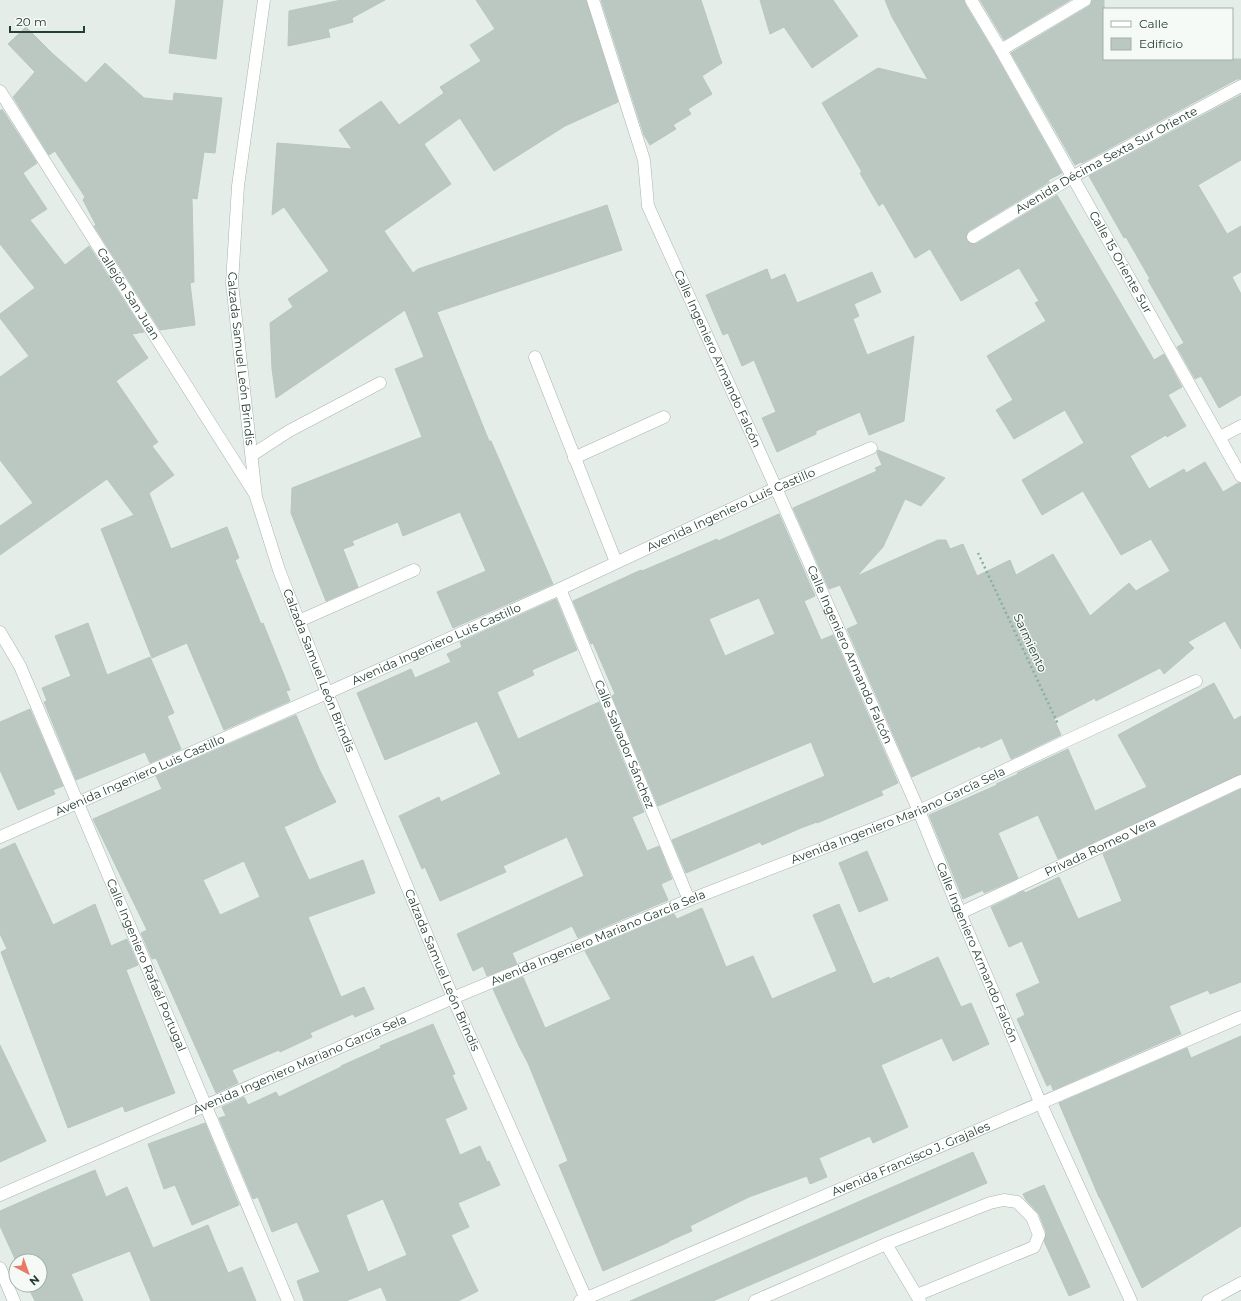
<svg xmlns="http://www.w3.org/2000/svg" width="1241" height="1301" font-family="Montserrat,sans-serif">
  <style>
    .building { fill: #bbc8c2; stroke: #b8c7bf; fill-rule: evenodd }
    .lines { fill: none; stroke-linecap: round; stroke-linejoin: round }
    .minor-casing { stroke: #a8b5af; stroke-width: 13 }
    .path { stroke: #88af9f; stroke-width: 2.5; stroke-dasharray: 2 3; stroke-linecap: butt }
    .minor { stroke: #fff; stroke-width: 12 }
    .labels { text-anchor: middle; stroke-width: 3; stroke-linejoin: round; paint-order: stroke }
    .street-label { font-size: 12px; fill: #253e35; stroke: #f6faf7 }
  </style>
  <rect width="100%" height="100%" fill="#e5ede9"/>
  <path class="building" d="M176,0H223L216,59L169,53Z
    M341,0H385L352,18L353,22L328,29L330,37L288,46L289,11Z
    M476,0H586L618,102L565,126L494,171L460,118L424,144L451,184L384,231L413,273L418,269L607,205L622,250L437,312L489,441H491L553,584L453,628L437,592L486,571L460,512L403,536L398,522L352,541L354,545L343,549L358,587L326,601L291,513L292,488L422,437L395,369L424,357L405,310L276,398L272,369L270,323L293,307L288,299L329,271L284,207L272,215L277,143L352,149L339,130L381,101L399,125L444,93L440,87L481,61L470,45L495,29Z
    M601,0H701L720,58L722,63L702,76L712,94L688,109L691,114L673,125L676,129L650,145L644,135Z
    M760,0H833L858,36L812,68L784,27L770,34Z
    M885,0H964L965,4L995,54L1062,173L1048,180L1049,182L969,231L966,237L967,241L973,244L977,243L1057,195L1154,360L1164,354L1182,387L1168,395L1186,426L1167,437L1166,435L1130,456L1149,489L1184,469L1186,473L1205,462L1223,492L1238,483H1241V649L1225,621L1188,642L1194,648L1164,674L1160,668L1096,701L1095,698L1054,719L1061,735L1011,759L1002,738L981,748L980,746L912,777L847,629L858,624L840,585L829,589L793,508L877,471L875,468L882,465L877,453L878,450L945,478L921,506L905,499L883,547L857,576L938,540H946L950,549L963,544L977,576L1010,560L1016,575L1053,554L1090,616L1129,583L1136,591L1170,571L1151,539L1121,555L1083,491L1042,515L1022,480L1084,443L1065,410L1014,439L996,410L1013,400L987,356L1046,321L1035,303L1039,301L1019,268L961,301L930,249L915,258L883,203L879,206L860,173L862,172L822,103L878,68L928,80L892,17Z
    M980,0H1070L1004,40Z
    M1092,0H1104V59H1241V79H1237L1082,163L1081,162L1075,165L1011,53L1089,6L1091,4Z
    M26,27L53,54L86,83L105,63L144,98L173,101L174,93L222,98L215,153L204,152L197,199L192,198L194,282L190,283L195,325L160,330L94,226L96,225L83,200L85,197L55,151L49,155L13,97L35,72L8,44Z
    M1241,95V160L1198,185L1227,234L1241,226V272L1232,277L1241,294V395L1219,408L1201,376L1195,379L1177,347L1184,343L1148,280L1150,279L1126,237L1124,238L1089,176Z
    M2,109L37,163L23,173L47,209L30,220L65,265L89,246L144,332L132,334L148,358L116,381L158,442L152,446L174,475L149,493L171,549L227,527L239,558L235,560L261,624L263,623L290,690L286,691L290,701L224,730L187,643L152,658L101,529L134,515L107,479L0,555V526L33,503L0,460V377L29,356L0,318V314L35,288L0,244V111Z
    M767,269L771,280L785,274L797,303L872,272L881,292L854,304L859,316L853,319L867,355L914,336L904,421L869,435L860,412L816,431V434L777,452L762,418L776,412L754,360L742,366L728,333L723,335L706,295Z
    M779,514L815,596L804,601L821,640L833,635L898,783L881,791L883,795L817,823V822L801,828L762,845L760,842L686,873L672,840L825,776L811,742L658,806L612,696L615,694L593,643L591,644L573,601L641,570L642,571L717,539L718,541ZM759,598L775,634L725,656L709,619Z
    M556,599L577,650L532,670L534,675L497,692L518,739L599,702L644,812L632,817L647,851L659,846L672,879L661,884L668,900L578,938L572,926L512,953L517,964L487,976L483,966L473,971L457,934L584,876L567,837L503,866L506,872L440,901L425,867L422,869L399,816L439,797L441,802L501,774L477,721L385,760L357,693L411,669L415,678L451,662L447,654L462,647L460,642Z
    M88,623L107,675L150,657L174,713L167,716L181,749L150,763L145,752L76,780L44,702L47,701L42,688L71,676L55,636Z
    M1214,683L1234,720L1241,716V774L1058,859L1038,815L998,833L1018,878L984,893L983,890L963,899L929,815L997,785L996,784L1018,774L1017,773L1068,749L1095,811L1147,787L1118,735Z
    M30,709L63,786L53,790L55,794L18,810L0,770V722Z
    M296,715L320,771L336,802L284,827L309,880L363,860L375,893L308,917L341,997L364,987L374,1009L355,1017L353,1014L310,1033L312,1037L280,1052L279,1050L232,1070L238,1083L216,1093L156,958L152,959L141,933L147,930L93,819L162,789L156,776ZM244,861L260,897L220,915L203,880Z
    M1241,789V982L1210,994L1208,990L1169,1006L1181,1034L1053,1090L1051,1084L1047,1086L1017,1019L1025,1015L1016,994L1040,983L1022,941L1009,947L991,907L1024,891L1025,893L1059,877L1078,919L1122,901L1103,854Z
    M15,843L53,925L95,904L111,946L127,939L138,965L126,970L175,1093L125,1112L123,1106L68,1128L1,952L7,949L0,934V850Z
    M867,851L888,900L859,912L839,863Z
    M839,904L873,984L889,977L890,979L938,957L961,1007L971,1003L989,1044L953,1061L942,1038L881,1065L908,1127L873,1143L870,1136L819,1158L827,1177L810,1184L807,1176L749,1197L690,1226L692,1231L669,1241V1242L603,1271L559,1165L568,1161L528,1063L519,1046L493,989L523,977L545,1028L611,999L585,951L674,914L677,919L702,908L726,967L753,956L772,999L837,971L813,915Z
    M433,1024L455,1074L452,1075L467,1109L445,1119L460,1155L480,1146L487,1162L489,1161L500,1185L458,1203L469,1227L451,1235L478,1291L458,1301H387L381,1287L346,1301H304L297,1281L320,1272L297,1222L272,1232L258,1197L253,1199L219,1118L226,1116L222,1107L244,1097L248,1105L276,1092L279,1097L341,1067V1066L381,1048L380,1046ZM383,1199L407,1255L368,1272L346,1215Z
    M1241,1036V1226L1142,1288L1099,1196V1197L1059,1103L1187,1048L1191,1058Z
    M0,1045L46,1141L0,1162Z
    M205,1123L239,1205L192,1225L175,1185L164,1189L148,1144Z
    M973,1152L987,1183L713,1301H630Z
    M95,1170L106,1197L127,1187L153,1248L208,1225L228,1273L242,1267L256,1301H151L130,1251L71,1274L83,1301H35L27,1285H40V1261H16L0,1226V1211L52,1188Z
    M1044,1185L1090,1287L1069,1296L1044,1241L1046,1232L1039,1214L1026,1200L1023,1194Z"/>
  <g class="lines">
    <defs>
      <g id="minor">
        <path id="s1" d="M264,0L238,186L232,283L256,497L279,570L327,693L453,998L587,1301"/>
        <path id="s2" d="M593,0L644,160L648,206L776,488L919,811L960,913L1040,1102L1131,1301"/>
        <path id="s3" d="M971,0L1001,50L1241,476"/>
        <path d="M1001,50L1085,0"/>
        <path id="s4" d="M0,91L255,494"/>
        <path id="s5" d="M973,237L1072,177L1241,86"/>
        <path d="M535,357L616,562"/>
        <path d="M1220,437L1241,426"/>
        <path d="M252,455L289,431L380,383"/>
        <path d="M574,458L664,417"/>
        <path id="s6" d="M560,589L689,900"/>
        <path d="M299,621L414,570"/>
        <path id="s7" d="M0,632L20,666L288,1301"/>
        <path id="s8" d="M0,837L327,693L560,589L776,488L871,448"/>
        <path id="s9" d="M960,913L1241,781"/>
        <path id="s10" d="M0,1195L453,998L689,900L919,811L1066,741L1196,681"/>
        <path d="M886,1244L990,1203L1004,1200L1017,1202L1032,1217L1039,1235L1034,1247L917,1295"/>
        <path d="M0,1268L14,1301"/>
        <path id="s11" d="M580,1301L1241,1017"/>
        <path d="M755,1301L886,1244L920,1301"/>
        <path d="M1208,1301L1241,1283"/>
      </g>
    </defs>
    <use href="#minor" class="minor-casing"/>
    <path class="path" d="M978,553L1058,724"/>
    <use href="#minor" class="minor"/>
  </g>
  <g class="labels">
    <g class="street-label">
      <text dy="4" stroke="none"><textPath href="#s5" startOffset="154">Avenida Décima Sexta Sur Oriente</textPath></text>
      <text dy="4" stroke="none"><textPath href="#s3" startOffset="302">Calle 15 Oriente Sur</textPath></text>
      <text dy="4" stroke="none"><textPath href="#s4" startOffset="240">Callejón San Juan</textPath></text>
      <text dy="4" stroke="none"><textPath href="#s2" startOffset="382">Calle Ingeniero Armando Falcón</textPath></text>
      <text dy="4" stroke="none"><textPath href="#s1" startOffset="361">Calzada Samuel León Brindis</textPath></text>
      <text dy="4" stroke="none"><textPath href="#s8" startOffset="801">Avenida Ingeniero Luis Castillo</textPath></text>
      <text transform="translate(1030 643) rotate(65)" y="4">Sarmiento</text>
      <text dy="4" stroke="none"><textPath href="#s8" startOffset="477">Avenida Ingeniero Luis Castillo</textPath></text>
      <text dy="4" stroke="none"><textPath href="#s2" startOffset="706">Calle Ingeniero Armando Falcón</textPath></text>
      <text dy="4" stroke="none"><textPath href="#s1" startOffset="685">Calzada Samuel León Brindis</textPath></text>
      <text dy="4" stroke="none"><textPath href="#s6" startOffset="168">Calle Salvador Sánchez</textPath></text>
      <text dy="4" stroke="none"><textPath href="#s8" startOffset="153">Avenida Ingeniero Luis Castillo</textPath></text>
      <text dy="4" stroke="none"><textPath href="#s10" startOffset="975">Avenida Ingeniero Mariano García Sela</textPath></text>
      <text dy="4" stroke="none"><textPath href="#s9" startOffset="155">Privada Romeo Vera</textPath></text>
      <text dy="4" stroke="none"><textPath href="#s10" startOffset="651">Avenida Ingeniero Mariano García Sela</textPath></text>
      <text dy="4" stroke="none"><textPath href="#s2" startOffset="1030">Calle Ingeniero Armando Falcón</textPath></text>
      <text dy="4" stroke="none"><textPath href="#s7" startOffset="364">Calle Ingeniero Rafaél Portugal</textPath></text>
      <text dy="4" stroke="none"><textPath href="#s1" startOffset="1009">Calzada Samuel León Brindis</textPath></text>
      <text dy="4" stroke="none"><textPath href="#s10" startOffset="327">Avenida Ingeniero Mariano García Sela</textPath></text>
      <text dy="4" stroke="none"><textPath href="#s11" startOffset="360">Avenida Francisco J. Grajales</textPath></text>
    </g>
  </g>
  <rect x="1103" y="8" width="130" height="52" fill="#f6faf7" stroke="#a2afa9"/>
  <rect x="1111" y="21" width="20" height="6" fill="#ffffff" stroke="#a2afa9"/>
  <text x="1139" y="28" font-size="12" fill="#253e35">Calle</text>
  <rect x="1111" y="38" width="20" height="12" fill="#bbc8c2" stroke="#a2afa9"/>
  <text x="1139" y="48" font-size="12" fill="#253e35">Edificio</text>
  <g transform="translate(28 1273) rotate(139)"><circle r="19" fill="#f6faf7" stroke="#a2afa9"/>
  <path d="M0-3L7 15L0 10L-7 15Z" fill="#e87b68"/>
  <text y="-6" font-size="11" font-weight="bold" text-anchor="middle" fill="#253e35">N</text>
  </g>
  <path d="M10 26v6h74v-6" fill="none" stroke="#253e35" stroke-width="2"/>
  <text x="16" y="26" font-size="12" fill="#253e35" stroke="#f6faf7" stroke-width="3" paint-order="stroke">20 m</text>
</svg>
